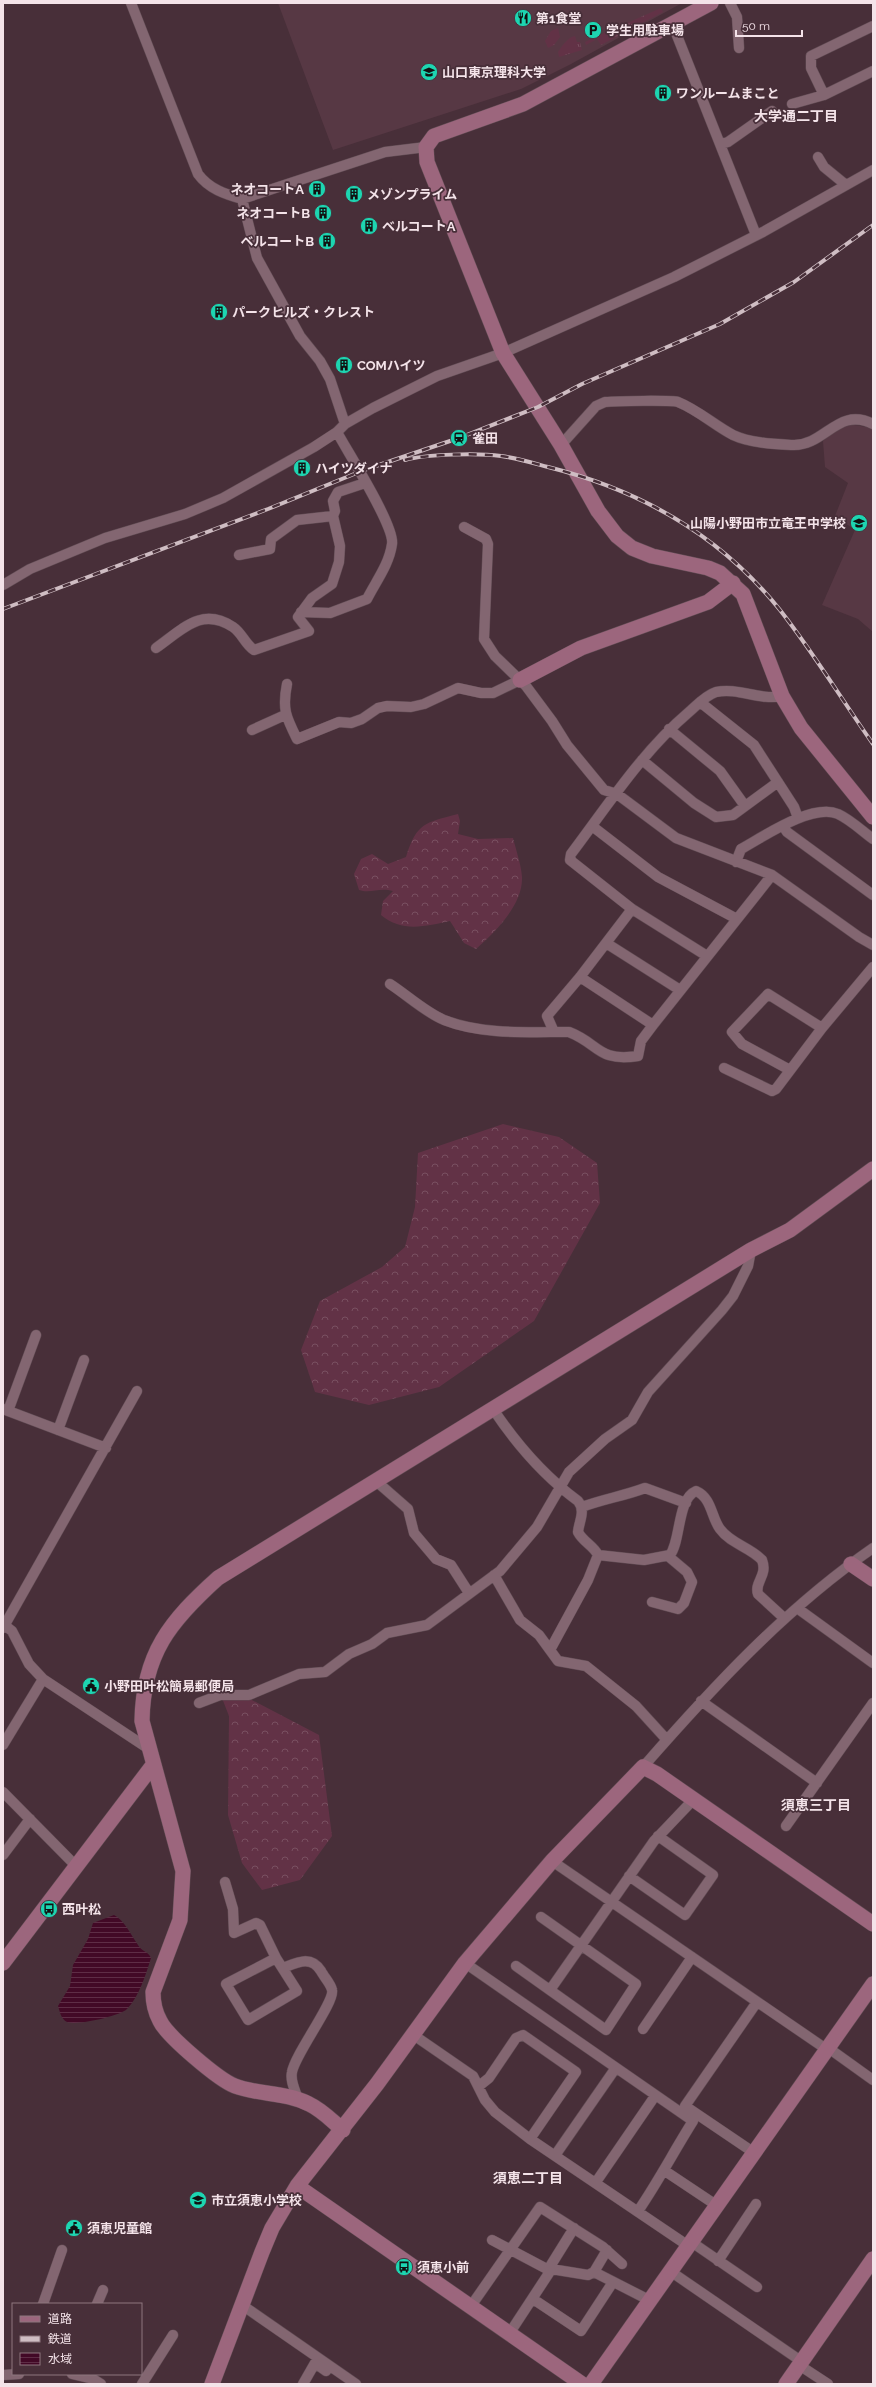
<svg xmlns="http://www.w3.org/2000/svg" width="876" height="2387" font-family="Raleway,'Noto Sans JP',sans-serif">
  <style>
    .built { fill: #573844 }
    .grass { fill: url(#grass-tufts) }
    .forest { fill: url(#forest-crowns) }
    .water { fill: url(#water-rules) }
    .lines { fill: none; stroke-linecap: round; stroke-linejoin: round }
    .street-casing { stroke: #614c54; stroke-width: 11 }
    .secondary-casing { stroke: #614c54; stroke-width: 16 }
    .street { stroke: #836671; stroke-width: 10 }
    .secondary { stroke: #9c667d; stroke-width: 15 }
    .rail-casing { stroke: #cfbdc3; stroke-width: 4 }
    .rail { stroke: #482f39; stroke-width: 2.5; stroke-dasharray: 8; stroke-linecap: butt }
    .labels { text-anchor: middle; stroke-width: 3.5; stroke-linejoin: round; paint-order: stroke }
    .poi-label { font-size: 13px; font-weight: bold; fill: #f4e3e9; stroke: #482f39; text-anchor: start }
    .neighbourhood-label { font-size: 14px; font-weight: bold; fill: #f4e3e9; stroke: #482f39 }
  </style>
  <defs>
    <pattern id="grass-tufts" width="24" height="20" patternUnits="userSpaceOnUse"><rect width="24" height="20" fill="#623246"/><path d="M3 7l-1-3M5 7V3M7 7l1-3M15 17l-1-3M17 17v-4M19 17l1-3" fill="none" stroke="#795061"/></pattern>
    <pattern id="forest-crowns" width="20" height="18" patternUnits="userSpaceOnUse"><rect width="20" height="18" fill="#623246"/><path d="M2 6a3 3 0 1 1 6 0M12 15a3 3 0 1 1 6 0" fill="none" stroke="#795061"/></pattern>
    <pattern id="water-rules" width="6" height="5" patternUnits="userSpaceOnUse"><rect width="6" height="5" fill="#420926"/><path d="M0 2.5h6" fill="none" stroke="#5e2d46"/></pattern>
  </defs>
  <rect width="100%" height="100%" fill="#482f39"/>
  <path class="built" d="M278,3H682L571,64L521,89L333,150Z
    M842,423L873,428V632L858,619L822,605L855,530L835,516L848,483L825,467L823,441Z"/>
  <path class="grass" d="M661,8L663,12L601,45L597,39L586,45L585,42L591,39Z
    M558,28L560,37L554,45L548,48L545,41L551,31Z
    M575,36L577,42H580L582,50L559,57L558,52C562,46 568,37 575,36Z"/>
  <path class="forest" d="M458,814L460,821L458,834L478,839L513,838C516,850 521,864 522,877C523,905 495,932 476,949L464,943L450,921C426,926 402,933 381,915L383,901L393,891C379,887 371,894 359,890L354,874L361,859L372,854L388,864L406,857C417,822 425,823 458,814Z
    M503,1124L559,1137L597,1163L600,1203L534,1321L439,1387L369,1405L315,1392L301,1350L320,1301L382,1267L405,1247L415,1207L418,1153Z
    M222,1698L250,1699L319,1735L332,1836L300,1880L262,1890L242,1863L228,1815L229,1716Z"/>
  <path class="water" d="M114,1915C125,1921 131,1935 138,1945C141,1951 149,1952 151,1958C146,1974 139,1997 127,2009C120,2016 76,2026 67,2022C61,2019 60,2012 58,2006L70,1986L73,1965L88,1939L93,1923Z"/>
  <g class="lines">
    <defs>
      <path id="street" d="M131,3L198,174C209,189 225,194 242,199L385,152L426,147
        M730,3L737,17L739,48
        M672,23L756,235
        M824,95L811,68V56L873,26
        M792,104L824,95L873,71
        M721,144L728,142L772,111
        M818,157L824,167L846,185
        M242,199L257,258L300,336L320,361L330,379L345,424
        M561,445L596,406L605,402C616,401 672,400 678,402C698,410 714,425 733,435C750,443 774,444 793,445C825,446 838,406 873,424
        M464,527L486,539L488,544L484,639L495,656L526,686L552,721L567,745L604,790L617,794L676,838L772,875L859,937L873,945
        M239,555L270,549L271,539L297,520L333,516L335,511L333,501L338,492L365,483
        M3,585L30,569L105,538L185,514L223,498L314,447L337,432L345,424L373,408L437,376L503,353L674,277L763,232L873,170
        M301,612L330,613L367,599C376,581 389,565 392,544C395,526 347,451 337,432
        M156,648C182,630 201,606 233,627C242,633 245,644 254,650L309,631L298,617L312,598L332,584L339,562L340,546L333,516
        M287,684C282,709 286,717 297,739L339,722L351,723L362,719L378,708L387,706L411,707L424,704L458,688L481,693H493L520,680
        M700,702L754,745L794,807L798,818
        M669,729L720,771L745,806
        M252,730L285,715
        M642,760L694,803L716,817L733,815L778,782
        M592,826L658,877L737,919
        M783,826L787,832L873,895
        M736,862L741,849C763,837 812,803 838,814C851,820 862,831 873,839
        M606,943L680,990
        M707,956L632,909L570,860L571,854C608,805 642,752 689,712C697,705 706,695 716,692C738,687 760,701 782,696
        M580,977L653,1025
        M390,984C407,995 425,1012 444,1020C482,1035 528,1032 569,1032C600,1044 597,1062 638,1056L641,1041L653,1025L772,875
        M554,1032L547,1016L580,977L632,909
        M724,1068L772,1091L776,1089L822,1028L873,967
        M790,1070L742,1044L732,1032L768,994L822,1028
        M3,1409L106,1448
        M493,1409C517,1445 544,1476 578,1501C586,1511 579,1521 578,1532C583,1542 593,1545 598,1555L644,1560L670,1555C681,1541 677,1499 696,1491C712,1498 711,1517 720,1529C731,1544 750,1547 762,1560C768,1576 754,1582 758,1594L784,1618
        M8,1411L36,1335
        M58,1430L84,1360
        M376,1481L408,1509L414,1533L436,1559L451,1565L469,1593
        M582,1507C603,1499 624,1496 645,1488L686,1503
        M494,1575L520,1620L539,1635L558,1661L586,1666L636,1706L667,1740
        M652,1602L678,1609L684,1603L692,1582L687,1572L668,1556
        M797,1608L873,1663
        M3,1624L12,1631L29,1664L43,1679L149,1749
        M3,1628L137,1391
        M550,1650L588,1580L598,1555
        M701,1701L817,1783
        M199,1703L220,1695H249L299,1674L325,1672L349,1654L372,1644L387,1633L427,1625L500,1571L537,1527L569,1472L605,1439L632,1420L648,1392L722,1310L733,1296L748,1266L751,1250
        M3,1745L43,1679
        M643,1767C713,1687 785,1609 873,1548
        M3,1792L75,1865
        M786,1826L873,1703
        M3,1855L30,1819
        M552,1861L826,2049
        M629,1876L685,1915L713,1875L658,1836
        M225,1882L233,1909L234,1933L256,1923L260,1925L276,1958L297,1991L248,2020L226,1984L276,1958
        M465,1963L693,2121C674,2151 658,2182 638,2211
        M516,1966L606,2030L636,1984L541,1917
        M283,1968C298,1962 311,1955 321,1971C324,1977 331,1984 332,1990C335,2002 295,2054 292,2072C290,2081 295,2090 298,2099
        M550,1990L654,1841L693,1800
        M643,2029L692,1957
        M412,2034L473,2076L485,2100L495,2112L530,2139L687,2245
        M827,2047L873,2080
        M479,2086L489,2078L516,2038L523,2035L576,2072L530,2139
        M753,2152L685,2106L757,2002
        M556,2154L615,2069
        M665,2171L716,2205
        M596,2182L655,2096
        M492,2240L545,2268L588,2275L594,2272L607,2250
        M690,2241L757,2287
        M718,2261L756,2204
        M670,2271L801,2361
        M594,2272L649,2300
        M533,2299L581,2331L613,2282
        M43,2304L62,2250
        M97,2304L103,2290
        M242,2305L356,2384
        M471,2306L540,2207L603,2247L622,2264
        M509,2334L549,2273L551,2265L574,2228
        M799,2365L828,2384
        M72,2374L93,2379L101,2384
        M3,2375L19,2374
        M142,2384L173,2335
        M303,2384L315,2363L326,2371"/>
      <path id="secondary" d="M711,3L523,104L434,136L426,147L427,162L503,353L561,445L598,511L617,536L632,548L652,556L708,568L720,573L743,594L782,696L801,728L873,817
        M520,680L581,648L708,602L733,583
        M851,1564L873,1579
        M3,1963L153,1765
        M343,2130C332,2121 322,2110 309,2104C286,2092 259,2095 235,2086C219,2080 167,2036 160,2021C155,2012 153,2002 153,1992L180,1920L183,1871L142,1721C143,1654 170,1621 218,1578L751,1250L790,1230L873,1169
        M297,2186L582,2384
        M212,2384L262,2252L272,2228L297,2186L377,2084L465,1963L552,1861L643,1767L657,1774L873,1924
        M591,2384L873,1984
        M786,2384L873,2259"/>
    </defs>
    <use href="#street" class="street-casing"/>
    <use href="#secondary" class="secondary-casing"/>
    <use href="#street" class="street"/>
    <use href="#secondary" class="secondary"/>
    <defs>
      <path id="rail" d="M405,460C426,454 479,453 501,456C517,458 533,463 548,467C640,490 720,535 780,610C813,652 842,700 873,744
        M3,609L268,509L364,470L459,438L538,407L582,384L720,324L794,282L873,225"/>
    </defs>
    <use href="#rail" class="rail-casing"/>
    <use href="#rail" class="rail"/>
  </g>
  <defs>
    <symbol id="restaurant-disc" viewBox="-11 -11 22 22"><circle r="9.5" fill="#1dd5b1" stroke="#482f39"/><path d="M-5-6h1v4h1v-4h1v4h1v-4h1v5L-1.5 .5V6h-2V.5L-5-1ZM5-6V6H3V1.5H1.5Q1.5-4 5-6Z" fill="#111"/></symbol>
    <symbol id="parking-disc" viewBox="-11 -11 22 22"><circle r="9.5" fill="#1dd5b1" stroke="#482f39"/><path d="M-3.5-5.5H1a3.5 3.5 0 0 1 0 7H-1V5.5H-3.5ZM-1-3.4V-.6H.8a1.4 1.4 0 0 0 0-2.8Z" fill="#111"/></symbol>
    <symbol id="university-disc" viewBox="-11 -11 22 22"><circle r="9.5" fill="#1dd5b1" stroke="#482f39"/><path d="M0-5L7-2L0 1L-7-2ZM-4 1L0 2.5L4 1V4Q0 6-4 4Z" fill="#111"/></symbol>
    <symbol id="building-disc" viewBox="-11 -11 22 22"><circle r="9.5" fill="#1dd5b1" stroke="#482f39"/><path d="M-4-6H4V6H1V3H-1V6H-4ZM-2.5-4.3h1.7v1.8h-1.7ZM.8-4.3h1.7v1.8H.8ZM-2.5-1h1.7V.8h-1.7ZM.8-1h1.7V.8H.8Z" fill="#111"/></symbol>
    <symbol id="station-disc" viewBox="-11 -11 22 22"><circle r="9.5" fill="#1dd5b1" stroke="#482f39"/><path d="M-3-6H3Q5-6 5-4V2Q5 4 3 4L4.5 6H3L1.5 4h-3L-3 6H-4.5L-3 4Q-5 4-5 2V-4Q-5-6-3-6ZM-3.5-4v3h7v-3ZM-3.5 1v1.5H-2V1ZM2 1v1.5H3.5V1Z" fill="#111"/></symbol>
    <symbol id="school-disc" viewBox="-11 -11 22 22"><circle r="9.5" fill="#1dd5b1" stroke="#482f39"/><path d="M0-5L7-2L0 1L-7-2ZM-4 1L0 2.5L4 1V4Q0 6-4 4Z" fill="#111"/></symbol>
    <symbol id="civic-disc" viewBox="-11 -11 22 22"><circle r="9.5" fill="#1dd5b1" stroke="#482f39"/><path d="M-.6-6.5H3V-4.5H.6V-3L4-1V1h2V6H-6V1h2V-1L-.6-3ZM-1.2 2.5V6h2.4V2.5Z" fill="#111"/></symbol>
    <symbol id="bus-disc" viewBox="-11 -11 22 22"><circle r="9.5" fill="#1dd5b1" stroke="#482f39"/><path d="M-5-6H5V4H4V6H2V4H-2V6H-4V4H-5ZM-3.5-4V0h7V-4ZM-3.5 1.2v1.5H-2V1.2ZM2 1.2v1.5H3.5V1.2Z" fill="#111"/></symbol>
  </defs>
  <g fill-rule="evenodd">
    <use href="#restaurant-disc" x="513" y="8" width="20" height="20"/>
    <use href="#parking-disc" x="583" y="20" width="20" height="20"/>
    <use href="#university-disc" x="419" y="62" width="20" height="20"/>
    <use href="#building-disc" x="653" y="83" width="20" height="20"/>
    <use href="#building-disc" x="307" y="179" width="20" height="20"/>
    <use href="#building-disc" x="344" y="184" width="20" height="20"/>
    <use href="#building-disc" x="313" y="203" width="20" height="20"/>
    <use href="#building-disc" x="359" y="216" width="20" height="20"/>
    <use href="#building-disc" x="317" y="231" width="20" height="20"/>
    <use href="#building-disc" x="209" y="302" width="20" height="20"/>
    <use href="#building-disc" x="334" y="355" width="20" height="20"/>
    <use href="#station-disc" x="449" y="428" width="20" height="20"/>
    <use href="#building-disc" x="292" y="458" width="20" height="20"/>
    <use href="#school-disc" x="849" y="513" width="20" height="20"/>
    <use href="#civic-disc" x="81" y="1676" width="20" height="20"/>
    <use href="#bus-disc" x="39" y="1899" width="20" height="20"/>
    <use href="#school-disc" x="188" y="2190" width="20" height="20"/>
    <use href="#civic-disc" x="64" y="2218" width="20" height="20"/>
    <use href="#bus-disc" x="394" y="2257" width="20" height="20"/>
  </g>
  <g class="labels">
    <g class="poi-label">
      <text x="536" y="23">第1食堂</text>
      <text x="606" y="35">学生用駐車場</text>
      <text x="442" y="77">山口東京理科大学</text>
      <text x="676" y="98">ワンルームまこと</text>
      <text x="304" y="194" text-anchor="end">ネオコートA</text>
      <text x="367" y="199">メゾンプライム</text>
      <text x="310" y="218" text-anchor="end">ネオコートB</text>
      <text x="382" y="231">ベルコートA</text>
      <text x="314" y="246" text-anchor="end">ベルコートB</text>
      <text x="232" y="317">パークヒルズ・クレスト</text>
      <text x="357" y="370">COMハイツ</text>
      <text x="472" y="443">雀田</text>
      <text x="315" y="473">ハイツダイナ</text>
      <text x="846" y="528" text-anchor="end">山陽小野田市立竜王中学校</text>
      <text x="104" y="1691">小野田叶松簡易郵便局</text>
      <text x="62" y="1914">西叶松</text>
      <text x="211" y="2205">市立須恵小学校</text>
      <text x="87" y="2233">須恵児童館</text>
      <text x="417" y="2272">須恵小前</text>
    </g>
    <g class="neighbourhood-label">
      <text x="796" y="121">大学通二丁目</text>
      <text x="816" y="1810">須恵三丁目</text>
      <text x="528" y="2183">須恵二丁目</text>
    </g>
  </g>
  <rect width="876" height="2387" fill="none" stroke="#f4e3e9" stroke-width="8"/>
  <rect x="12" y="2303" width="130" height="72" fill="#482f39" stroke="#8d777f"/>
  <rect x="20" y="2316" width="20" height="6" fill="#9c667d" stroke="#8d777f"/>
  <text x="48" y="2323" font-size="12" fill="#f4e3e9">道路</text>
  <rect x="20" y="2336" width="20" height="6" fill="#cfbdc3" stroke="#8d777f"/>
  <text x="48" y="2343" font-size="12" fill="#f4e3e9">鉄道</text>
  <rect x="20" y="2353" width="20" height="12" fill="url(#water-rules)" stroke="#8d777f"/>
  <text x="48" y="2363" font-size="12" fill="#f4e3e9">水域</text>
  <path d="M736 30v6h66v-6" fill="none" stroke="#f4e3e9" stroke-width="2"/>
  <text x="742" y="30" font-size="12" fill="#f4e3e9" stroke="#482f39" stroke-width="3" paint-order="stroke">50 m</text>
</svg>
